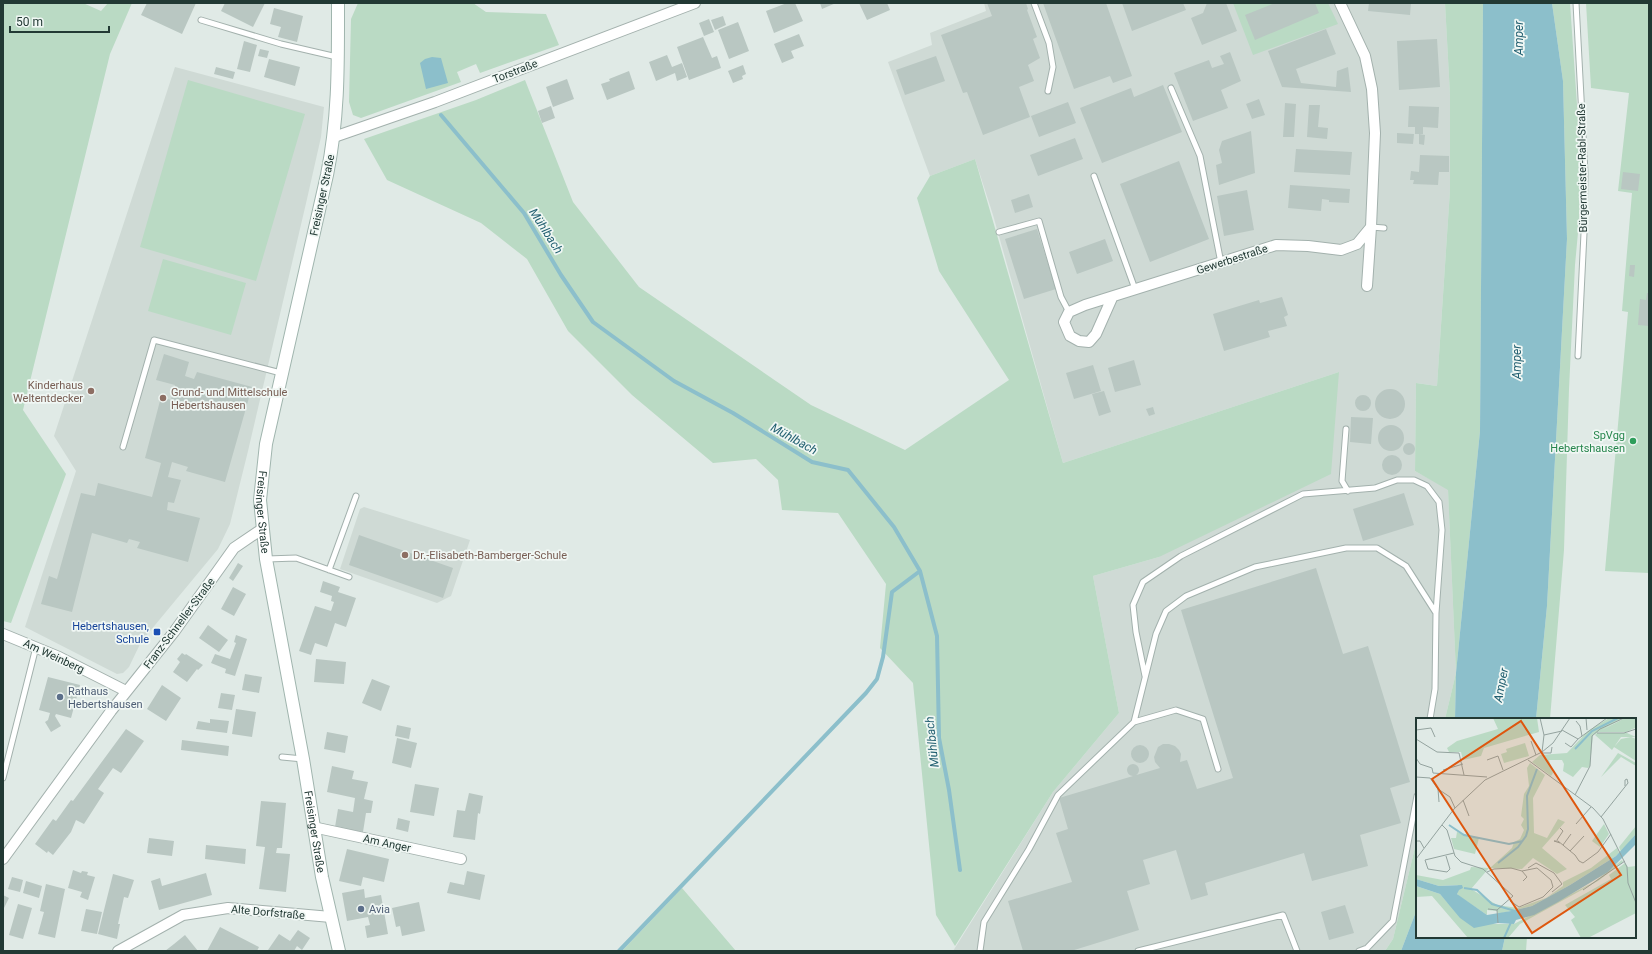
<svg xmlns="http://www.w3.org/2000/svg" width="1652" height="954" font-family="Roboto,sans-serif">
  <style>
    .built { fill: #cfdad5 }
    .green { fill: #badac4 }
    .water { fill: #8cbfcb }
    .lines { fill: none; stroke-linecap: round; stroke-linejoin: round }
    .stream { stroke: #8cbfcb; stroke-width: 4 }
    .building { fill: #b9c7c2 }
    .service-casing { stroke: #a3b1ad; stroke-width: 7 }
    .minor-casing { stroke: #a3b1ad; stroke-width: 12 }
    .secondary-casing { stroke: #a0b5ae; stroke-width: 14 }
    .service { stroke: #fff; stroke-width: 5 }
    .minor { stroke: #fff; stroke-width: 10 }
    .secondary { stroke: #fff; stroke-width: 12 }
    .education-dot { fill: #8d6e63; stroke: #f0f7f4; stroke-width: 1.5 }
    .leisure-dot { fill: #2e9e5b; stroke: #f0f7f4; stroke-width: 1.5 }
    .transit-dot { fill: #1a4fb4; stroke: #f0f7f4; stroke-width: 1.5 }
    .service-dot { fill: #5c6f8a; stroke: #f0f7f4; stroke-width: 1.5 }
    .labels { text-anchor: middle; stroke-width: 3.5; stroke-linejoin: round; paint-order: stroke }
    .street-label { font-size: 11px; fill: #223934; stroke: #f0f7f4 }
    .education-label { font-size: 11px; fill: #785e54; stroke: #f0f7f4; text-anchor: start }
    .leisure-label { font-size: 11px; fill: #27864d; stroke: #f0f7f4; text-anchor: end }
    .transit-label { font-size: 11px; fill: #164399; stroke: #f0f7f4; text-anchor: end }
    .service-label { font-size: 11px; fill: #4e5e75; stroke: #f0f7f4; text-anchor: start }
    .water-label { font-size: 12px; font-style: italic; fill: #215f70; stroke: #f0f7f4 }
    .inset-river { fill: none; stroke: #8cbfcb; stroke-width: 2 }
    .inset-road { fill: none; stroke: #94a39f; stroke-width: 1 }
    .view { fill: #de570e; fill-opacity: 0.15; stroke: #de570e; stroke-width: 2 }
    .inset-edge { fill: none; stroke: #223934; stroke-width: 2 }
  </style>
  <rect width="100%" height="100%" fill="#e0eae6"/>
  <path class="built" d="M984,3H1445L1450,95V190L1437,386L1416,383L1415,471L1448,489L1456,673L1445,719H1417V839L1393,939L1385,951H953L1053,792L1119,713L1093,576L1159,557L1339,372L1063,463L993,215L975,159L930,176L888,62L932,45L930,33L986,11Z
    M175,67L324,107L321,137L307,199L248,451L230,524L218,549L141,642L129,667L123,673L117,674L25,627L76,471L54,436Z
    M364,507L470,540L451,596L437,603L340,569L360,509Z"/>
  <path class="green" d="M3,3H83L101,11L108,3H132L110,54L23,410L66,474L11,623L3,621Z
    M358,3H473L486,12L546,14L559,45L480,73L476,64L457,72L461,82L361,118L353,115L349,102L351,19Z
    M1233,3H1328L1338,24L1253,55Z
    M1445,3H1483L1480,431L1456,673L1455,719H1445L1456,673L1448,490L1415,471L1416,383L1437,386L1450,190V95Z
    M1552,3H1570L1581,163V200L1575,265L1569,389L1564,550L1550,719H1536L1547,606L1567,239L1563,81Z
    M1586,3H1649V573L1605,571L1628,312L1622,311L1632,193L1618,191L1629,93L1591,88Z
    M188,80L305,114L256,281L140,247Z
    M525,80L573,202L639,287L811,405L905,450L1009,380L939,271L917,198L930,176L975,159L1063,463L1339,372L1331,474L1159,557L1093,576L1119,713L1053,792L955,946L936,915L913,683L880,648L886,584L838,513L782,510L778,480L756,459L713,463L632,395L568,331L527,259L481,223L387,180L364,139L476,100Z
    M163,259L246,283L231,335L148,311Z
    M1417,839V909L1401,951H1385L1393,939Z
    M682,888L736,951H622Z
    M1505,937H1527L1526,951H1502Z"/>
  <path class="water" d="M1483,3H1552L1563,81L1567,239L1547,606L1536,719H1455L1456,673L1480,431Z
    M432,57L441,58L448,83L426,89L420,63L425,59Z
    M1417,909V937H1505L1502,951H1401Z"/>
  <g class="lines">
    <path class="stream" d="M441,115L524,213L561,275L593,322L674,381L733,413L812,462L848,470L894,527L920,571L937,636L939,738L949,790L960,870
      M619,951L866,693L877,679L883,657L892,592L920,571"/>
  </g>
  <path class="building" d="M147,3H196L182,34L141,15Z
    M225,3H265L253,27L221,11Z
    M787,3H795L803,21L774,33L766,11Z
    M820,3H836L822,9Z
    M859,3H887L890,10L867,20Z
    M987,3H1026L1028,9L1027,10L1037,37L1033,39L1040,58L1028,65L1034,81L1019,87L1030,117L983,135L967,92L963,93L941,35L992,16Z
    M1043,3H1106L1132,76L1113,83L1110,76L1074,89Z
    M1122,3H1183L1186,10L1132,31Z
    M1207,3H1226L1237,31L1202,45L1191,18L1203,13Z
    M1275,3H1315L1319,13L1255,40L1245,15Z
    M1369,3H1411L1410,15L1368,11Z
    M274,8L303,16L297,42L278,37L281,27L270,24Z
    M723,16L726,25L715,30L711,20Z
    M709,19L714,32L704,36L699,23Z
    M738,22L749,51L729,59L718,30Z
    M1326,29L1336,54L1296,69L1301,83L1336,87L1337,71L1348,67L1351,92L1282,87L1268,51Z
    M799,34L804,46L791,51L794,58L782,63L774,44Z
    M703,37L712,58L717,56L721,68L689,80L677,47Z
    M1437,39L1440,87L1399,90L1397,41Z
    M244,41L257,45L250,72L237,69Z
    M260,49L269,51L267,58L258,56Z
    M1230,52L1241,81L1221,90L1228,108L1193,121L1174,73L1209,60L1212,68L1224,64L1220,56Z
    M667,55L672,67L682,63L687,77L677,81L675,73L656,81L649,62Z
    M936,56L945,81L905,95L896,70Z
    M269,59L300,67L295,86L264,77Z
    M743,65L746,74L742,76L743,79L733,83L728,71Z
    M216,67L235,72L233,79L214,74Z
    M629,71L635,89L607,100L601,84L610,81L609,79Z
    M567,79L574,99L553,107L546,87Z
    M1163,85L1182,132L1102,163L1080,108L1131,88L1134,97Z
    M1259,99L1265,115L1252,119L1246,104Z
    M1068,102L1076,123L1039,137L1031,116Z
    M1285,103L1296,104L1294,137H1283Z
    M1309,105H1320L1318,127L1328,128L1327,139L1307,137Z
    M551,106L555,118L542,123L538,111Z
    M1409,106L1439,107L1438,128L1423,127V134H1415V127H1408Z
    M1251,131L1255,173L1219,185L1216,165L1222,163L1219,150L1222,141Z
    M1397,133L1414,134L1413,144L1397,143Z
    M1419,134L1425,135L1424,145L1419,144Z
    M1075,138L1083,159L1038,176L1030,155Z
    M1296,149L1352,152L1350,175L1294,172Z
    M1420,155L1449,156V172H1439L1438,185L1413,184L1414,180H1410L1411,171L1419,172Z
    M1179,161L1209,239L1150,262L1120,184Z
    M1623,172L1640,174L1638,191L1621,189Z
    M1290,185L1350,189L1349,203L1329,202V200L1322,199L1321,211L1288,208Z
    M1247,190L1254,230L1224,236L1217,196Z
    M1029,194L1033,207L1015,213L1011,200Z
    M1037,229L1056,289L1024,299L1005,239Z
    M1105,239L1113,261L1077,274L1069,252Z
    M1630,265H1635L1634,277L1629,276Z
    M1647,293H1649V326L1638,325L1640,299L1646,300Z
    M1282,297L1288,315L1284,317L1287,326L1268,331L1270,337L1224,351L1213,314L1259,300L1260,303Z
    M164,354L189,362L185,376L194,379L197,372L252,387L225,482L186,471L188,467L172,462L168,477L181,480L174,503L168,502L167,510L200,518L188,562L137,548L140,542L129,539L127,543L92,533L72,612L41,604L49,576L57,579L81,493L95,496L98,483L152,497L161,463L145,458L161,397L171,400L175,385L156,380Z
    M1134,360L1141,385L1115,392L1108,368Z
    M1093,365L1101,391L1074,399L1066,373Z
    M1375 404a15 15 0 1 1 30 0a15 15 0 1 1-30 0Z
    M1104,391L1111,412L1099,416L1092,394Z
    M1355 403a8 8 0 1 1 16 0a8 8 0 1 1-16 0Z
    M1153,407L1155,414L1149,416L1146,409Z
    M1351,417L1373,418L1371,444L1350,442Z
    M1378 438a13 13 0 1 1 26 0a13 13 0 1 1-26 0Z
    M1403 449a6 6 0 1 1 12 0a6 6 0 1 1-12 0Z
    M1382 465a10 10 0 1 1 20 0a10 10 0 1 1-20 0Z
    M1404,493L1414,525L1363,541L1353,509Z
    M359,535L453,568L443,598L349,565Z
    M238,563L243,566L233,581L229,578Z
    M1316,568L1343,654L1368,646L1410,782L1390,788L1401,823L1360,835L1368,866L1312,881L1304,853L1205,883L1208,895L1191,900L1176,850L1143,860L1150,884L1127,891L1139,930L1071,951H1023L1008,901L1072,882L1056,833L1068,829L1059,798L1160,768L1155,762L1154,757L1158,747L1163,744H1169L1175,746L1179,750L1181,754L1180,762L1187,760L1197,789L1233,778L1181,610Z
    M323,581L340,587L338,592L356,598L346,627L335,623L327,647L315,643L311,655L299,651L315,606L331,611L334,602L331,601L332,596L320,592Z
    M233,587L246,594L234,616L221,609Z
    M208,625L228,640L219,652L199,638Z
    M236,635L247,639L235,676L225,673L226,669L211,663L215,654L230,659L236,643L234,642Z
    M182,653L185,655L186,654L203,665L198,670L197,669L187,682L173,672L180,662L177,659Z
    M316,659L346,662L344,684L314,682Z
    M245,674L262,677L259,693L242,690Z
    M48,677L80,685L71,718L56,714L55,716L61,726L51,732L45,722L48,720L50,713L39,710Z
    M372,679L390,686L381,711L362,703Z
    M162,685L181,698L166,721L147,709Z
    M221,693L235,695L232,710L218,708Z
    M236,709L256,712L252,737L232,734Z
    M210,719L229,721L227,733L196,729L198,721L210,723Z
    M397,725L411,728L409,739L395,736Z
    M126,729L144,741L121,773L113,768L98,789L104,793L84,824L76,820L71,832L53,855L48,851L47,853L35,844L53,819L56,821L71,800L73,801Z
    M327,732L348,736L345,753L324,749Z
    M397,738L417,743L411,768L392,763Z
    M182,740L229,746L228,756L181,750Z
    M1131 754a9 9 0 1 1 18 0a9 9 0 1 1-18 0Z
    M1127 770a6 6 0 1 1 12 0a6 6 0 1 1-12 0Z
    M332,766L354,771L352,779L368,782L364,799L373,801L371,813H366L363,832L335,827L338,809L353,812L355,798L327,792Z
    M415,784L439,788L434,816L410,812Z
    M469,793L483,796L480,814L478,813L475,840L453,837L457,810L465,811Z
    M261,801L286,803L282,848H277L276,853L290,854L286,892L259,889L265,847L256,846Z
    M398,818L410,821L408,832L396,829Z
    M149,838L174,841L172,856L147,853Z
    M206,845L246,849L245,864L205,859Z
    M347,849L389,859L384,882L363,877L361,886L339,881Z
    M73,870L81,873L82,871L88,872L87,875L95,877L88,900L80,897L82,892L68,888Z
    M467,871L485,875L480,900L447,893L450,882L464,885Z
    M206,873L212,895L159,910L151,881L160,878L162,886Z
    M113,874L134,880L128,898L124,897L118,924H120L117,939L98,934Z
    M12,877L23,880L20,892L8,889Z
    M26,881L42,886L39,898L23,893Z
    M46,884L65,889L55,938L38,934L44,912L40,911Z
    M364,889L365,898L381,895L388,934L367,938L365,926L370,925L368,917L347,921L342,893Z
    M3,895L9,898L3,910Z
    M419,902L425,931L402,936L400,926L396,927L392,908Z
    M18,904L32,908L23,939L9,935Z
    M1345,905L1354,933L1329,940L1321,912Z
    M86,909L102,912L97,934L81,931Z
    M220,927L259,947L257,951H207Z
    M298,930L310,938L302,950L297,946L294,951L268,950L279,934L290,941Z
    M185,935L198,951H165L174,944Z"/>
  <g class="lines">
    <defs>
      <path id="service" d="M1034,3L1049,43L1053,67L1048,91
        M1576,3L1585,173L1584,233L1578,356
        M201,20L281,44L337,57
        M1171,88L1200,156L1221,263
        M1094,176L1135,289
        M1371,227L1384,228
        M999,232L1039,221L1061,297L1069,312
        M1346,429L1342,481L1348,491
        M123,447L154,340L281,373
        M267,559L296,558L349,577
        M329,570L356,496
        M1145,676L1136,632L1133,605L1143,582L1181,556L1303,494L1375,488L1397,480H1414L1427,486L1439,502L1442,530L1436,613
        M1134,722L1156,634L1166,611L1186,596L1255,567L1346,548H1377L1406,566L1436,613L1435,689L1430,719
        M282,757L303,759
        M3,778L36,647
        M980,951L984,922L1029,849L1058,795L1134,722L1176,710L1203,719L1218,769
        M1138,951L1283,915L1297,951
        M1359,951L1367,948L1393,921L1417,796"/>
      <path id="minor" d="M334,137L435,102L695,3
        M1367,286L1371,227
        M1112,298L1096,334L1089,342L1079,341L1070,336L1064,322L1069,312L1085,305L1276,245L1308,246L1341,250L1357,244L1371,227L1375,133L1372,89L1365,56L1340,3
        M3,634L59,657L126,691
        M313,827L461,859
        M3,859L111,711L174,632L234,548L262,529
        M118,951L183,915L228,908L331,917"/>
      <g id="secondary">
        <path id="s1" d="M338,3C338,62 339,116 327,175L266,444L260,500L266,559L303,759L322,877L339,951"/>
      </g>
    </defs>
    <use href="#service" class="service-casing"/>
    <use href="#minor" class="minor-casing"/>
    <use href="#secondary" class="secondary-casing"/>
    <use href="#service" class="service"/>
    <use href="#minor" class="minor"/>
    <use href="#secondary" class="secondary"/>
  </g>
  <g class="education-dot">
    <circle cx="91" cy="391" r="4"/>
    <circle cx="163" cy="398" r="4"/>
    <circle cx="405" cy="555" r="4"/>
  </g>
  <circle class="leisure-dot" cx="1633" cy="441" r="4"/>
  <rect class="transit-dot" x="153" y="628" width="8" height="8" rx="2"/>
  <g class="service-dot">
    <circle cx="60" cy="697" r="4"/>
    <circle cx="361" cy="909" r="4"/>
  </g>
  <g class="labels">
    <g class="street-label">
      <text transform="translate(515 71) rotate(-21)" y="4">Torstraße</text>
      <text transform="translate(1582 168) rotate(-91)" y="4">Bürgermeister-Rabl-Straße</text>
      <text transform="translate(322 195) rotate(-78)" y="4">Freisinger Straße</text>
      <text transform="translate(1232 259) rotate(-18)" y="4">Gewerbestraße</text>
      <text dy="4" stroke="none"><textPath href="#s1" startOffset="517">Freisinger Straße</textPath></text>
      <text transform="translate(179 623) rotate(-53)" y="4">Franz-Schneller-Straße</text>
      <text transform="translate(54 656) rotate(25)" y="4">Am Weinberg</text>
      <text dy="4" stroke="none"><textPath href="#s1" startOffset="841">Freisinger Straße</textPath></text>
      <text transform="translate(387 843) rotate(12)" y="4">Am Anger</text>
      <text transform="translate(268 912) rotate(5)" y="4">Alte Dorfstraße</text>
    </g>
    <g class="education-label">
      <text x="83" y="389" text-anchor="end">Kinderhaus<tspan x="83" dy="13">Weltentdecker</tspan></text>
      <text x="171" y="396">Grund- und Mittelschule<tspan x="171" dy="13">Hebertshausen</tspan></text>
      <text x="413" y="559">Dr.-Elisabeth-Bamberger-Schule</text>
    </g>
    <g class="leisure-label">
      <text x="1625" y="439">SpVgg<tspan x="1625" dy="13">Hebertshausen</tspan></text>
    </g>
    <g class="transit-label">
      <text x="149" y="630">Hebertshausen,<tspan x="149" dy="13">Schule</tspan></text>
    </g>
    <g class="service-label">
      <text x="68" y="695">Rathaus<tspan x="68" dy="13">Hebertshausen</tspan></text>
      <text x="369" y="913">Avia</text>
    </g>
    <g class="water-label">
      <text transform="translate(1519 38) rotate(-90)" y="4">Amper</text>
      <text transform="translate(546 231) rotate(57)" y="4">Mühlbach</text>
      <text transform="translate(1517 362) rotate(-90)" y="4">Amper</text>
      <text transform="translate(794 439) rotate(29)" y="4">Mühlbach</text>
      <text transform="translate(1501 685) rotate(-79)" y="4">Amper</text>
      <text transform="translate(932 742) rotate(-96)" y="4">Mühlbach</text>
    </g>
  </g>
  <g transform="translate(1416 718)">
    <rect width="220" height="220" fill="#e0eae6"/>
    <path d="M77,0H121L123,14L68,30L65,38L47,42L45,34H33L31,30L41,23L82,11ZM193,0H207L177,17L174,48L172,50L166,49L157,59L147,53L148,46L146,42H133L137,55L135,58L116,44L124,37L151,35L172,13ZM209,0H220L219,10L210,14H182ZM181,15H211L220,19H205L196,32L179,17ZM215,19L220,21V43L198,29L205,21ZM109,25L113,38L88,45L85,36L91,34L90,31ZM202,35L220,45V48L205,39L185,59ZM114,45L129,57L117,80L118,115L131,120L142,101L149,104L126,130L151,151L141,156L117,140L106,151L74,150L96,130L98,124L104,121L108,112L105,107L108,101L105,98L108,76L113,68L111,50ZM188,106L193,116L184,129L176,123ZM220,108V116L205,134L203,129ZM41,114L63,120L59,136L38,131L35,120H40ZM201,130L203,135L200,138L154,167L116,188L82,196L81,193L71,192V197L43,178L40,174L42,167L23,168L0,161V157L27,162L54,152L55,149L73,150L55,171L81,187L102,190L130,180L147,168V164L175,150ZM206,142L207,144L182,163L104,206L92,220H52L16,178L0,179V168L24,176L31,184L76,206H98L178,164ZM209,145L212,149L220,148V195L172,220H165L155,202L159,199L149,187L195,161L193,157Z" fill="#badac4"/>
    <path d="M220,116V126L192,154L142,184L118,197L100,202L98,206L82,205L58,210L44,200L24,176L0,168V161L23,168L46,167L47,170L43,172L41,176L71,197L95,193L116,188L154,167L200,138Z" fill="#8cbfcb"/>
    <path class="inset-river" d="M159,31L176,13L202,0M33,107L48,117L93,126L107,123M82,145L102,129L110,118L112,111L111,78L121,51M48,170L61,172L76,186L99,193M88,220L96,202"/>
    <path class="inset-road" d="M124,0L128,17L126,34M170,0L171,12M160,3L164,8L166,18M0,12L15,10L19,19M146,12L162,21L191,0M181,15H208L220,11M128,17L146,13M0,21L21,34L43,35L48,57M115,23L120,37M149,25L155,29L162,21M125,35H135L136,29M0,40L4,46L16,50L17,55M71,42L82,38L87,52M112,42L177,90L187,101L211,149L212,165L220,185M27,52L47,46M17,55L71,59M0,59L14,60M14,60L22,71L34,79L39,90M22,71L23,84M159,77L174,48L176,18L184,11L208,0M47,82L53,98M185,99L212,65L211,61L209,62V68M160,106L175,89M26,107L31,112L39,138L45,144L67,151L97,178L81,192L72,191M141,122L147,113L144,110M0,123H4L8,130M144,125L138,123H142L159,137L163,143L167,145L182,134L195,116M147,127L155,116M154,133L168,118M30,138L34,151L31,154L12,151L9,142L38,135M0,141L38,91L69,62L126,34L137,25L154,0M112,150L120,145L138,155L146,166L136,174M71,154L78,151L95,150L106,153L111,159L107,163M167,172L209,143M94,183L103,189L127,179L137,169L135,162L121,150L106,153M81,192L82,205"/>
    <path class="view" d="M105,3L205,157L116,215L16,61Z"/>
    <rect width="220" height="220" class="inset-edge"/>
  </g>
  <rect width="1652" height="954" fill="none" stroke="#223934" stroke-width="8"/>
  <path d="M10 26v6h99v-6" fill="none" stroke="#223934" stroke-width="2"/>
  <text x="16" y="26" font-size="12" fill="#223934" stroke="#f0f7f4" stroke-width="3" paint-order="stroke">50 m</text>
</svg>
